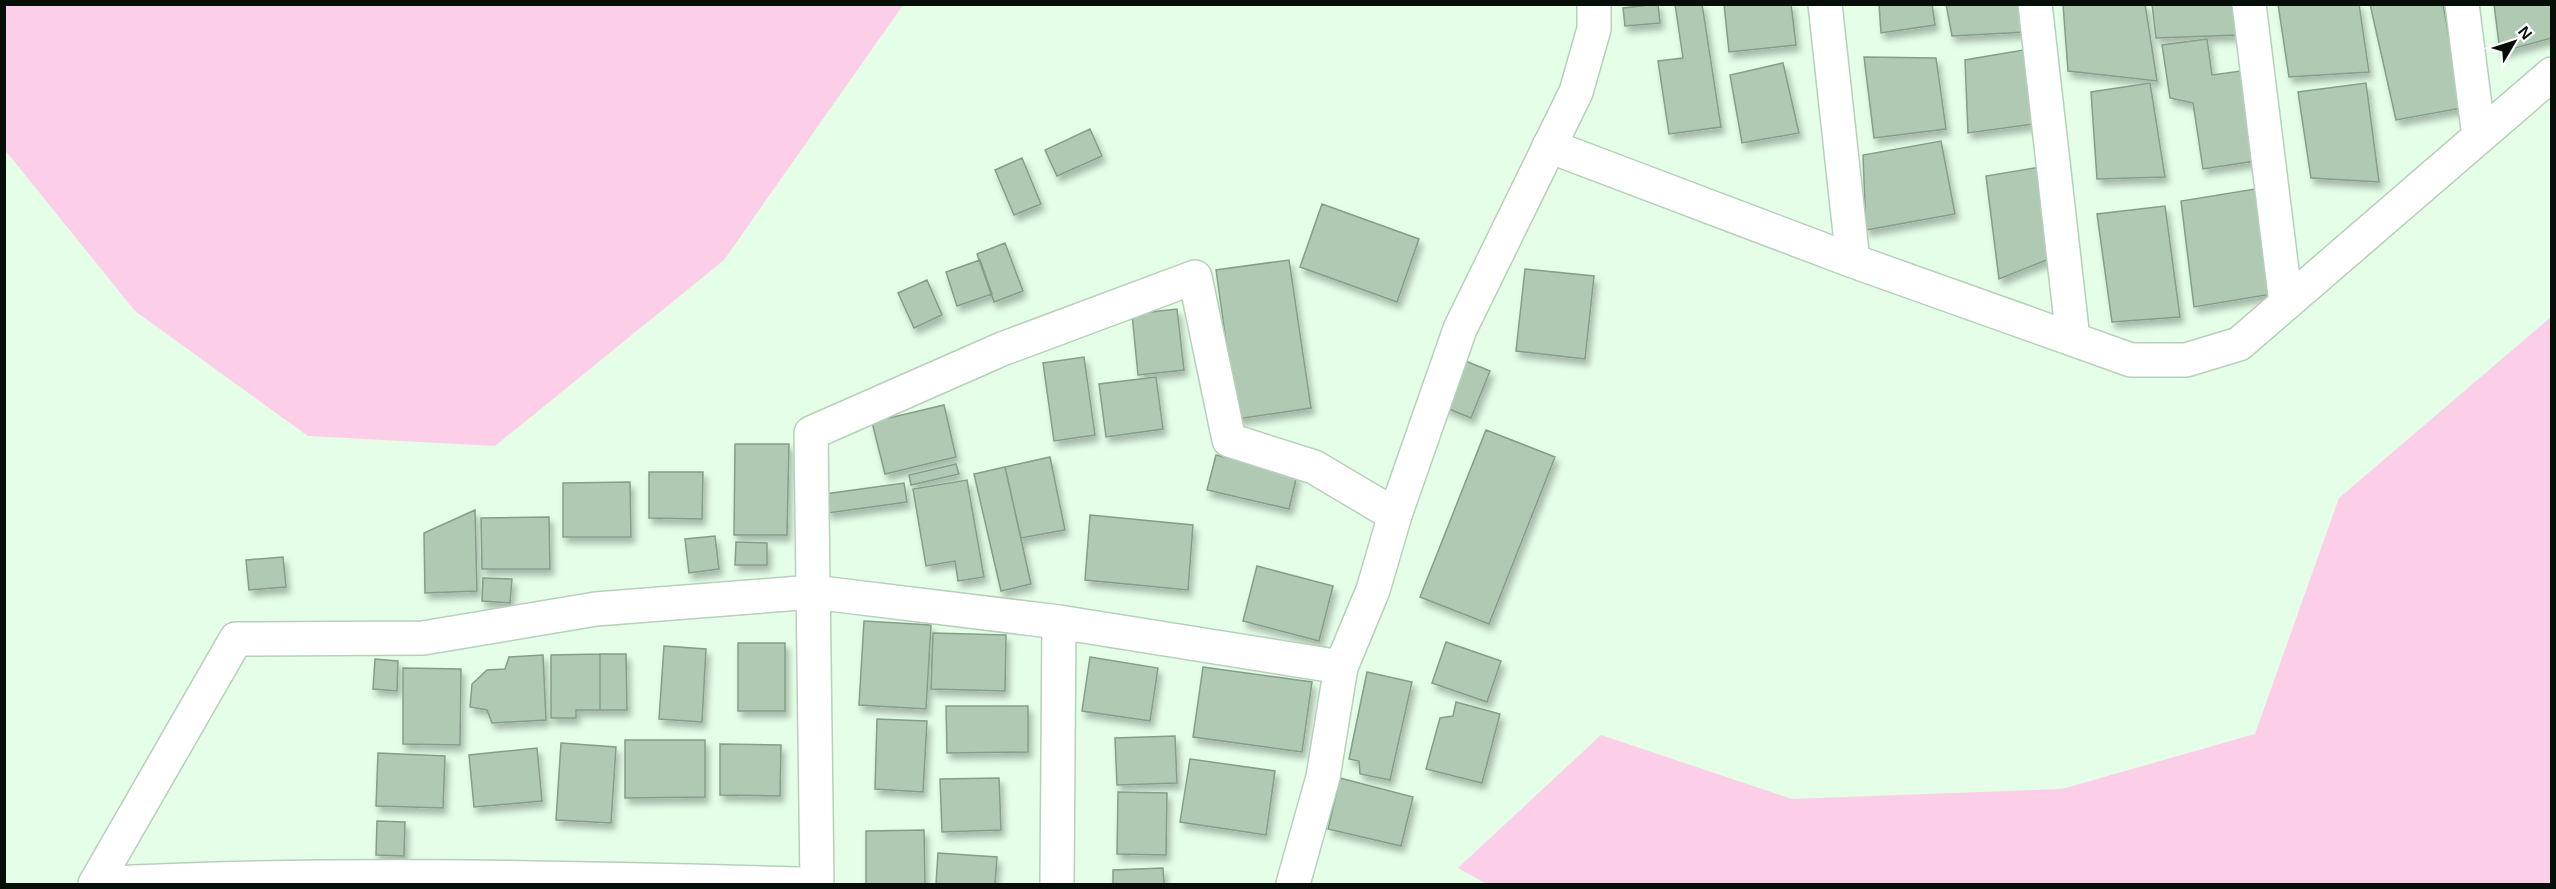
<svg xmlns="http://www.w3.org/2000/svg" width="2556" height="889" font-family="Arial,sans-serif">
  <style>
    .green { fill: #fccee8 }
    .building { fill: #afc9b2; stroke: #859e89; stroke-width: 1.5; filter: url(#shadow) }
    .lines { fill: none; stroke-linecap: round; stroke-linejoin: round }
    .minor-casing { stroke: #b6d0ba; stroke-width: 36 }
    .tertiary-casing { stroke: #b6d0ba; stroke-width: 36 }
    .minor { stroke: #fff; stroke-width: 33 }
    .tertiary { stroke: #fff; stroke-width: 33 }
  </style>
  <defs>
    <filter id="shadow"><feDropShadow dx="3.5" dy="6" stdDeviation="3" flood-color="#0004"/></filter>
  </defs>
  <rect width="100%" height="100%" fill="#e4fee7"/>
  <path class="green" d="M4,5L5,4L903,5L724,260L495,446L308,436L135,311L5,150Z
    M2551,317V884H1487L1458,868L1601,735L1792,799L2062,789L2255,734L2339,498Z"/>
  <path class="building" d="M1658,4L1660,23L1625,26L1623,8Z
    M1675,4H1702L1721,127L1669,134L1658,61L1683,58Z
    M1724,4H1791L1796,45L1729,52Z
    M1879,4H1932L1935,25L1881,33Z
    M1946,4H2022L2026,32L1952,36Z
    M2063,4H2145L2157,81L2068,71Z
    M2152,4H2232L2238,35L2156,38Z
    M2278,4H2359L2369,72L2289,77Z
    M2370,4H2443L2462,108L2396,120Z
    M2494,4H2552V38L2500,52Z
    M2207,39L2212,75L2241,71L2255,161L2203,169L2193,103L2170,98L2162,45Z
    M2029,49L2041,123L1968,133L1965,60Z
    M1864,57L1936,58L1946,129L1874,138Z
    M1783,63L1799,133L1742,143L1730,75Z
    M2150,83L2165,177L2097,179L2091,92Z
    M2366,83L2379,182L2311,178L2298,92Z
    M1090,129L1102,156L1057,176L1045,150Z
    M1941,141L1955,214L1866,230L1863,155Z
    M1022,158L1041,204L1014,215L995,170Z
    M2040,167L2054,257L1999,279L1986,176Z
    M2255,189L2272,294L2194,307L2181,201Z
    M1322,204L1419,239L1397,302L1300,267Z
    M2165,206L2180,317L2112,322L2097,214Z
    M1005,243L1023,291L994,302L977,254Z
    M980,260L992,294L957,306L946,272Z
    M1289,260L1311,408L1237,419L1216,270Z
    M1525,269L1594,276L1585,359L1516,351Z
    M927,280L942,315L914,328L898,293Z
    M1177,309L1184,370L1138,375L1132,314Z
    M1084,357L1095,435L1054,441L1043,363Z
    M1463,360L1490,371L1471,418L1444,407Z
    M1156,377L1163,429L1106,437L1099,384Z
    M944,405L956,457L885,474L872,422Z
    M1486,430L1555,457L1489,624L1420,597Z
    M735,444H789L787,535H734Z
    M1216,455L1297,475L1289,509L1207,490Z
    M1050,457L1065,530L1021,538L1005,467Z
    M956,464L959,474L911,485L909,475Z
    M1005,467L1031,584L1001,591L974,474Z
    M649,472H703L702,519L649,518Z
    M967,480L984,577L958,581L955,561L926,566L913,489Z
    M630,482L631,537H563V483Z
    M904,483L907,502L828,513L825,494Z
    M475,510L477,591L425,593L424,533Z
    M1090,515L1193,525L1188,590L1085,580Z
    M549,517L550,569H482L481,518Z
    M715,536L719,569L689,573L685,539Z
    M736,542L767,543V565H735Z
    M283,557L286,587L249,590L246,560Z
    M1257,566L1333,586L1319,641L1243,621Z
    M483,578L512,579L510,603L482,601Z
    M864,621L931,625L926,709L859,705Z
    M933,633L1006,635L1005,691L931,689Z
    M1446,642L1501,661L1487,702L1432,683Z
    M738,643H785V711H738Z
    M664,646L706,649L702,722L659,719Z
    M600,654V710H576V718H551V655Z
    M600,654H626L627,710H600Z
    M543,655L546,720L492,723L487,710L470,707L472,684L487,670L505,669L509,657Z
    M1090,657L1158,668L1150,721L1082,711Z
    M375,659L398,661L397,691L373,689Z
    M1203,667L1312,682L1302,752L1193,737Z
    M403,668L461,669L460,745L403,744Z
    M1367,672L1412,682L1390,780L1360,774L1359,761L1349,759Z
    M1456,702L1500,714L1482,783L1426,769L1440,718L1453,716Z
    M946,706H1028V752L947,753Z
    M877,719L927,721L923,792L875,789Z
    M1175,736L1177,783L1117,785L1115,738Z
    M625,740H705V797L625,798Z
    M561,743L616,747L611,823L556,820Z
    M720,744L781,745L780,796L720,795Z
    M537,748L542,801L474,807L469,755Z
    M378,753L445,756L443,808L376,806Z
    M1190,759L1275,771L1266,835L1180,822Z
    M999,778L1001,830L942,832L940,779Z
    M1340,778L1413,797L1401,846L1328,829Z
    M1118,792L1167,793L1166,855L1117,854Z
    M377,821L405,822L404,856L376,855Z
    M924,830L925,884H866V831Z
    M938,853L997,857L995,884H936Z
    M1163,868L1164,884H1113V870Z"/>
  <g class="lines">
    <defs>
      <path id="minor" d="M1825,4L1853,261
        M2035,4L2073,339
        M2249,4L2286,303
        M2462,4L2479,137
        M1549,146L1853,261L2131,360H2186L2239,344L2552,74
        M95,884L236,639L423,638L596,609L813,592L1059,622L1341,667
        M95,884C331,871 568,878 804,884
        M817,884L811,433L1002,349L1195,277L1229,440L1314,467L1395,515
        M1057,884L1059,622"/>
      <path id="tertiary" d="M1293,884L1323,777L1341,667L1373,590L1395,515L1460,329L1576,92L1594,29V4"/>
    </defs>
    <use href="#minor" class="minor-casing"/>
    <use href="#tertiary" class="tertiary-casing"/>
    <use href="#minor" class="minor"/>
    <use href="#tertiary" class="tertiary"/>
  </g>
  <rect width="2556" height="889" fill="none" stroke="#050e07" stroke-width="12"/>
  <g transform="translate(2514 42) rotate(51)" stroke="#ffffff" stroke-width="4.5" paint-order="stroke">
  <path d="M0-4.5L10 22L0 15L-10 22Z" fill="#050e07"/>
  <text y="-9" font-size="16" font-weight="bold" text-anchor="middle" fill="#050e07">N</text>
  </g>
</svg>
